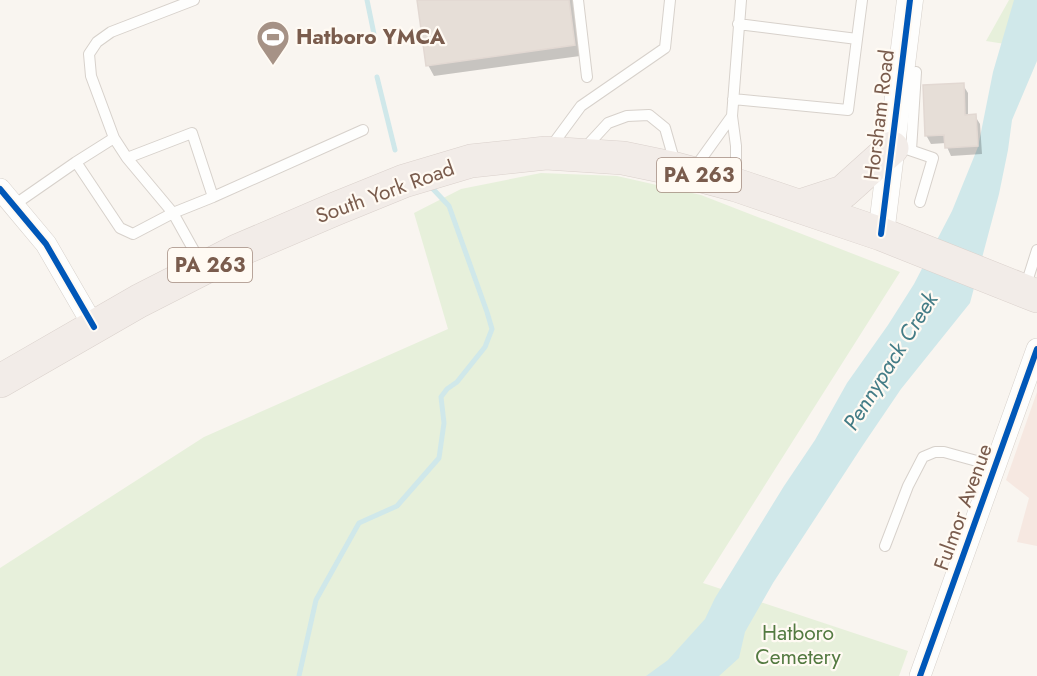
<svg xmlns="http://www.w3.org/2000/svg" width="1037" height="676" font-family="Jost,sans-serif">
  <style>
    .commercial { fill: #f6e8e1 }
    .green { fill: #e7f0db }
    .water { fill: #d0e8ea }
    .shadow { fill: #0003 }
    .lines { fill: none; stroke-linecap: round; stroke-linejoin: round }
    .stream { stroke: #d0e8ea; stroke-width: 5 }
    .building { fill: #e6ded7; stroke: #e2d8d2; stroke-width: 1.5 }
    .service-casing { stroke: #d7d1cb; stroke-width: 12 }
    .minor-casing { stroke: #d7d1cb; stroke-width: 22 }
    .tertiary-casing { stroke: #d7d1cb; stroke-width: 27 }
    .trunk-casing { stroke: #dad1cc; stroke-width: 34 }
    .service { stroke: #fefefd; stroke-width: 10 }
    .minor { stroke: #fefefd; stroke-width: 21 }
    .tertiary { stroke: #fefefd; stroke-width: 26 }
    .trunk { stroke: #f2ece8; stroke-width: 33 }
    .cycleway-casing { stroke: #fffaf3; stroke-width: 10 }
    .cycleway { stroke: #0057b8; stroke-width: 6 }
    .labels { text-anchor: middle; stroke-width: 4.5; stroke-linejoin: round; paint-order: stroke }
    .shield { fill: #fffaf3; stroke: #a28b7f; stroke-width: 1.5 }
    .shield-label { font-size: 20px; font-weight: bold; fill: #7a5c4d }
    .poi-label { font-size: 21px; font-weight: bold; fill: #7a5c4d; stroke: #fffaf3; text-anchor: start }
    .street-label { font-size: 21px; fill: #7a5c4d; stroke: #fffaf3 }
    .park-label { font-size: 21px; fill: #537a41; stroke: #fffaf3 }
    .water-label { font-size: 22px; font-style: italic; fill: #437c86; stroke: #fffaf3 }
  </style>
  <rect width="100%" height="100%" fill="#f9f5f0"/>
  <path class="commercial" d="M1037,392V546L1017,542L1029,498L1006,480Z"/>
  <path class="green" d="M1009,0H1037V49L986,41Z
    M541,173L617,176L701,195L900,272L703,583L908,651L899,676H0V568L204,437L448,329L414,213L461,189Z"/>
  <path class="water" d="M1014,0H1037V61L1012,120L1008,150L999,194L970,303L901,389L863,445L773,583L745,632L739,658L719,676H646L668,660L705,619L715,598L784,486L815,440L847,383L888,325L914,284L952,211L978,147L993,72Z"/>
  <path class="shadow" d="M419,0H573L580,56L434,76L428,65Z
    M963,85L968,93V116H975L980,124L982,154L951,156L947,147L946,143L931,144L926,135Z"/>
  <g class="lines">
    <path class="stream" d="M367,0L374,34
      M377,77L395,150
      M299,676L316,600L359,523L397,506L439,458L444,423L441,397L447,389L457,382L485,347L492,329L487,312L449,206L433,189"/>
  </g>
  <path class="building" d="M417,0H569L575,45L426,66Z
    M964,83L965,115L976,114L978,146L945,148L944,135L925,136L923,85Z"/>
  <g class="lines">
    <defs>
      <path id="service" d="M578,0L587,77
        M738,24L857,39L862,0
        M733,99L848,110L857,39
        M114,138L91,76L89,54L97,42L111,32L194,0
        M895,145L933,158L920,202
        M550,148L581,106L665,48L670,0
        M584,149L608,123L627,116L649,115L665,128L675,163
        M911,150L916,72
        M127,158L173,213L213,197
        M76,162L120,228L133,234L173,213L202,265
        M694,169L732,116
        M736,182V146L732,116L741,0
        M14,205L76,162L114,138L127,158L192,133L213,197L363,130
        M1025,288L1037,250
        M885,546L908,486L923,457L935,452H944L995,466"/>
      <path id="minor" d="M0,189L46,244L94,327
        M920,676L1037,349"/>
      <path id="tertiary" d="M881,234L910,0"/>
      <path id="trunk" d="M800,206L843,192L892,148
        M0,381L139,301L237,251L335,209L404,181L471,161L546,153L623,158L676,169L736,185L881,234L1037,296"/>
    </defs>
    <use href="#service" class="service-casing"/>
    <use href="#minor" class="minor-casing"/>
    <use href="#tertiary" class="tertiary-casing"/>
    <use href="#trunk" class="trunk-casing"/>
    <use href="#service" class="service"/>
    <use href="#minor" class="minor"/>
    <use href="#tertiary" class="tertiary"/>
    <use href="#trunk" class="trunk"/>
    <defs>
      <path id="cycleway" d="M0,189L46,244L94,327
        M881,234L910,0
        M920,676L1037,349"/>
    </defs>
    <use href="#cycleway" class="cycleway-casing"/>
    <use href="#cycleway" class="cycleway"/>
  </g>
  <defs>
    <symbol id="stadium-pin" viewBox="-11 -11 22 30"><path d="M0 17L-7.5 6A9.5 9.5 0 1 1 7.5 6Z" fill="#a69286" stroke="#fffaf3"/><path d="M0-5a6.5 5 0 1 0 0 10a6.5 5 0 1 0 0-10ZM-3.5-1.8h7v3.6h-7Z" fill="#fff"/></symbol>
  </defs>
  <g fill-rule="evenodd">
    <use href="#stadium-pin" x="254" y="18" width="38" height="52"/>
  </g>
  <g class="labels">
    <g class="shield">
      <rect x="657" y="158" width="84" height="34" rx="4.5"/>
      <rect x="168" y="248" width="84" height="34" rx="4.5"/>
    </g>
    <g class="shield-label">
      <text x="699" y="182">PA 263</text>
      <text x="210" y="272">PA 263</text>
    </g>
    <g class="poi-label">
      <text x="296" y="44">Hatboro YMCA</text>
    </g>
    <g class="street-label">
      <text transform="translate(879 115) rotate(-83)" y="7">Horsham Road</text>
      <text transform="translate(385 192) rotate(-20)" y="7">South York Road</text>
      <text transform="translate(963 507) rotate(-70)" y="7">Fulmor Avenue</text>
    </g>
    <g class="park-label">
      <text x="798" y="640">Hatboro<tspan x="798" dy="24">Cemetery</tspan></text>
    </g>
    <g class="water-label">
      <text transform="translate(890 361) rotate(-58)" y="8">Pennypack Creek</text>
    </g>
  </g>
</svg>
